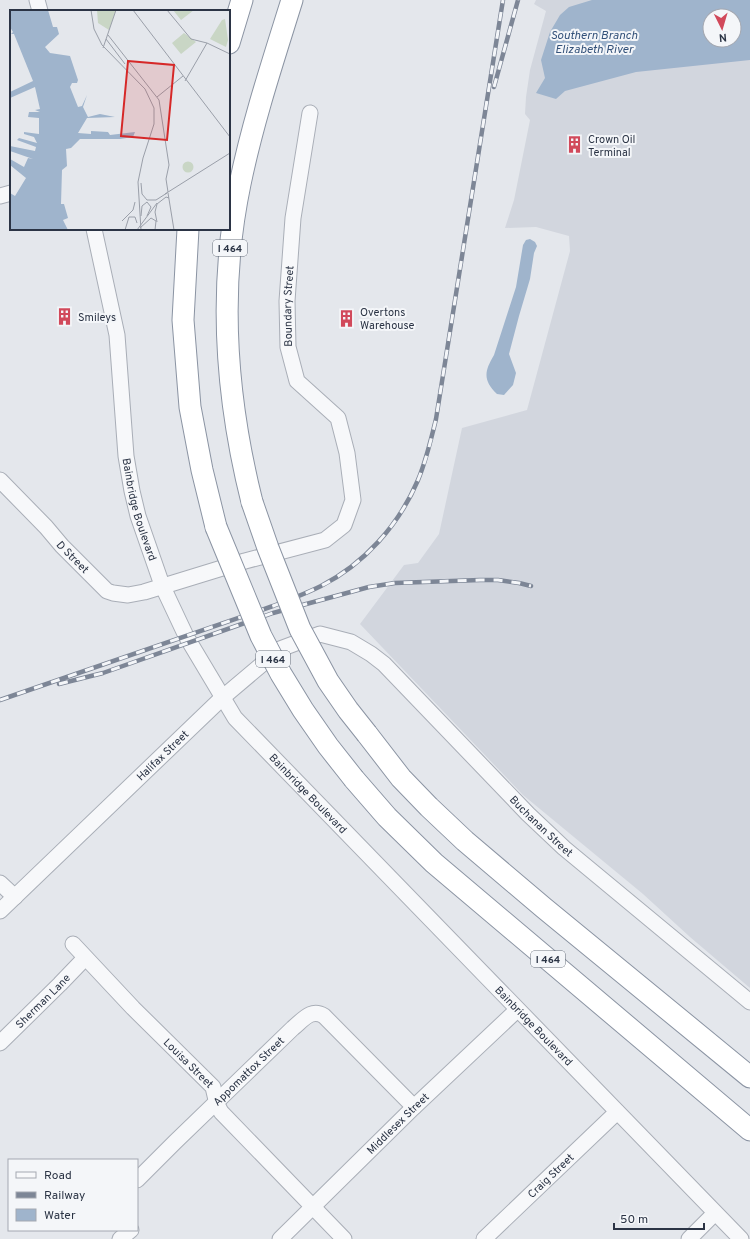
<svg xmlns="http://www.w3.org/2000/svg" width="750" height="1239" font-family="Overpass,sans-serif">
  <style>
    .built { fill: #d2d6de; fill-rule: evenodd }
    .water { fill: #9fb4cc; fill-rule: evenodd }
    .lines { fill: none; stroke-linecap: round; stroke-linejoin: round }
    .minor-casing { stroke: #a9aeb7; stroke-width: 17 }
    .highway-casing { stroke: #8b94a3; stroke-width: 23 }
    .minor { stroke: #f7f8fa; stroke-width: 15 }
    .highway { stroke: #fff; stroke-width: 21 }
    .rail-casing { stroke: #7d8696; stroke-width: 4.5 }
    .rail { stroke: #f4f6f9; stroke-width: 3; stroke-dasharray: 9; stroke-linecap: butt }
    .highway-bridge-casing { stroke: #8b94a3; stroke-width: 23; stroke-linecap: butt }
    .highway-bridge { stroke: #fff; stroke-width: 21 }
    .labels { text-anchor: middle; stroke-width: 4; stroke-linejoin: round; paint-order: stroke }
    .shield { fill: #f4f6f9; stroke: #676e7b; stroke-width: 1 }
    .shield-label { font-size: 10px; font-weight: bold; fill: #2b3445 }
    .poi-label { font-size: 11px; fill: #2b3445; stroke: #f4f6f9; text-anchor: start }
    .street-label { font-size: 11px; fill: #2b3445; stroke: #f4f6f9 }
    .water-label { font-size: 12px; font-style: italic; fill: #34527a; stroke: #f4f6f9 }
    .inset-road { fill: none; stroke: #9a9fa9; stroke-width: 1 }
    .view { fill: #d62828; fill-opacity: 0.15; stroke: #d62828; stroke-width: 2 }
    .inset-edge { fill: none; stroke: #2b3445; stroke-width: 2 }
  </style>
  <rect width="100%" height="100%" fill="#e4e7ec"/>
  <path class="built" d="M536,0H750V988L690,937L643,894L523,795L360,624L404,565L418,563L439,534L462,428L527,410L570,251L569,236L536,227L505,228L514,200L530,120L525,114L526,97L530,70L546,11L534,4ZM710,16H734V40H710Z"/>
  <path class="water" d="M592,0H750V60L636,72L565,91L556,99L536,93L545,78L541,60L550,32L560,15L569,7ZM710,16H734V40H710Z
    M530,239L535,242L537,246L534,253L530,279L519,316L509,354L516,373L513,385L504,395L497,394C483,380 484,372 494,355L516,287L523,245L526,240Z"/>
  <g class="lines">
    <defs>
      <g id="minor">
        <path d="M37,0L40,11"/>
        <path d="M0,196L11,193"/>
        <path id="s1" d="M94,229L117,335L126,456L132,491L138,516L162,585L186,636L235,718L741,1239"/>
        <path id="s2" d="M0,480L46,527L62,546L107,591L113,593L128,595L144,592L245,561L325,540L344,525L353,500L347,453L338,418L297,381L288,347L287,301L293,218L310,113"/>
        <path d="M0,883L15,897"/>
        <path id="s3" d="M0,911L222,698L280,649L320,634L351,642L371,654L384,664L528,814L564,848L750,1002"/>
        <path id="s4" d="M73,944L133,1008L213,1087L217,1104L221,1112L344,1239"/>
        <path id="s5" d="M0,1043L60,984L85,958"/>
        <path id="s6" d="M137,1180L175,1142L293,1028C303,1020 311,1008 324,1016L414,1107"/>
        <path d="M120,1239L131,1230"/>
        <path id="s7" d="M280,1239L414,1107L517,1010"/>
        <path id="s8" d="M484,1239L617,1112"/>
        <path d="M689,1239L715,1213"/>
      </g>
      <path id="highway" d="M229,43L242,0
        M188,229L183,320L190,407L202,470L216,527
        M252,502C226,398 218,289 240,184C253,121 273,61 292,0
        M367,734L401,778L429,807L465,841L544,908L750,1077
        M354,779L387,817L434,863L750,1130"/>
    </defs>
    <use href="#minor" class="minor-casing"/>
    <use href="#highway" class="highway-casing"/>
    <use href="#minor" class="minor"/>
    <use href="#highway" class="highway"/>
    <defs>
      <path id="rail" d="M494,87L518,0
        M59,684L103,673L273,613L369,587L395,583L480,580H498L519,583L531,586
        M0,700L273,606C289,600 305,594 321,586C364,564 399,525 418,480C426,461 431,440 436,419L503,0"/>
    </defs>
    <use href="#rail" class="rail-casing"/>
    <use href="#rail" class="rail"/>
    <defs>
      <path id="highway-bridge" d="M252,502L268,548L300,629L328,681L348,710L367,734
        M216,527L261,636L281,674L303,710L328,746L354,779"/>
    </defs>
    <use href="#highway-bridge" class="highway-bridge-casing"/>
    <use href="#highway-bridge" class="highway-bridge"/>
  </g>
  <defs>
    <symbol id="building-bare" viewBox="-9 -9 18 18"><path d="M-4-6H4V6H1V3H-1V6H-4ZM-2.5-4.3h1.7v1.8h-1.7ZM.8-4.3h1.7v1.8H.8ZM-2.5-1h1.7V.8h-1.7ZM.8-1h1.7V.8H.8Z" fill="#d1495b" stroke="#f4f6f9" stroke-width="2.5" paint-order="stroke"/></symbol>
  </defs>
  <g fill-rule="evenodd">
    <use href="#building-bare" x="562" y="132" width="25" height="25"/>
    <use href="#building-bare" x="52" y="304" width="25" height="25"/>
    <use href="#building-bare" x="334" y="306" width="25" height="25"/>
  </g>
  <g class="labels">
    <g class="shield">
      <rect x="213" y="240" width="34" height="16" rx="3"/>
      <rect x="256" y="651" width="34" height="16" rx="3"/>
      <rect x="531" y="951" width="34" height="16" rx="3"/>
    </g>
    <g class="shield-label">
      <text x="230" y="252">I 464</text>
      <text x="273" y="663">I 464</text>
      <text x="548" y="963">I 464</text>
    </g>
    <g class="poi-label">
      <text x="588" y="143">Crown Oil<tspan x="588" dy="13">Terminal</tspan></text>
      <text x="360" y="316">Overtons<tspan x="360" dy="13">Warehouse</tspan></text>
      <text x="78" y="321">Smileys</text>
    </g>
    <g class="street-label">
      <text dy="4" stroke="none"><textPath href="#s2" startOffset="646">Boundary Street</textPath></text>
      <text dy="4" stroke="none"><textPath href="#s1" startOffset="285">Bainbridge Boulevard</textPath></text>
      <text dy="4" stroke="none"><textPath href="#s2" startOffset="106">D Street</textPath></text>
      <text dy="4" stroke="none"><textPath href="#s3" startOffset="225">Halifax Street</textPath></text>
      <text dy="4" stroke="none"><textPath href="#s1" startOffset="621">Bainbridge Boulevard</textPath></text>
      <text dy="4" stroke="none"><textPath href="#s3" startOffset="724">Buchanan Street</textPath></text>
      <text dy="4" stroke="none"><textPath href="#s5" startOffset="60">Sherman Lane</textPath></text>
      <text dy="4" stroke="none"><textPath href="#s1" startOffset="945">Bainbridge Boulevard</textPath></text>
      <text dy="4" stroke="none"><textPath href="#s4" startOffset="166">Louisa Street</textPath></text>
      <text dy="4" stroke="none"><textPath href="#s6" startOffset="156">Appomattox Street</textPath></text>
      <text dy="4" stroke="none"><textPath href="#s7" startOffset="165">Middlesex Street</textPath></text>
      <text dy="4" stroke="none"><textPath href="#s8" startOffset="92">Craig Street</textPath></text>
    </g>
    <g class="water-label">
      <text x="594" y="39">Southern Branch<tspan x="594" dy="14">Elizabeth River</tspan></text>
    </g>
  </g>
  <g transform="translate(10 10)">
    <rect width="220" height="220" fill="#e4e7ec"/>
    <path d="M87,0H106L99,20L88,13ZM163,0H184L171,10ZM215,9L218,30L216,37L200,29L212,10ZM174,23L186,32L171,44L162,33ZM172.5 157a5.5 5.5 0 1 1 11 0a5.5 5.5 0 1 1-11 0Z" fill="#c9d6c5"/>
    <path d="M0,0H38L43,17H47L49,24L35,37L40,43L60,46L68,70L67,73H62L60,77L68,97L72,96L77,85L73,97L78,107L90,104L105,107L77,108L68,123L81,124V121L98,122L100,125L125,122L123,127L110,129H70L61,138L56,139L57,156L52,160L51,194H54L58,208L53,210L58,220H0V183L5,186L16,168L0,155V149L14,157L18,148L23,149L0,141V136L25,141L26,137L7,130L9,128L27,133L24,127L14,124V122L29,124V108L18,107L19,102H30L25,100L30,99L25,77L0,88V82L23,71L4,24H1L3,22L0,17Z" fill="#9fb4cc"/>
    <path class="inset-road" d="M81,0L84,19L92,35L135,79L144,98V114L133,148L128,172L131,220M123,0L220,127M157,0L181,29L197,33L220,44M98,25L149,90L159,155L156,169L158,182M96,29L115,54M93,38L106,0M175,71L197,33M147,87L173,66M131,173L132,184L137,190H146L157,183M158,183L164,220M155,184L220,143M147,194L156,187L159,188M147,194L145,202L147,212M131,206L132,196L137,192L141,197L137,206M112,211L123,200L125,192M130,218L141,208L146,211L145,220M115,220L119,207H125L127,213M127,220L147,193"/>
    <path class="view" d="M118,51L164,55L157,130L111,126Z"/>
    <rect width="220" height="220" class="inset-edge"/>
  </g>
  <rect x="8" y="1159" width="130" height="72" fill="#f4f6f9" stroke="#a4a8b1"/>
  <rect x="16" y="1172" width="20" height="6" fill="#f7f8fa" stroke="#a4a8b1"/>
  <text x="44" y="1179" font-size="12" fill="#2b3445">Road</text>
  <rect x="16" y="1192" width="20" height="6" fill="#7d8696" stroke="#a4a8b1"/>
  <text x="44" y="1199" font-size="12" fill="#2b3445">Railway</text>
  <rect x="16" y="1209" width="20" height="12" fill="#9fb4cc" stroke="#a4a8b1"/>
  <text x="44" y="1219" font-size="12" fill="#2b3445">Water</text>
  <g transform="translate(722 28) rotate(175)"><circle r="19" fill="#f4f6f9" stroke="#a4a8b1"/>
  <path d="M0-3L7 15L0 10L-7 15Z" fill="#d1495b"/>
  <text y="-6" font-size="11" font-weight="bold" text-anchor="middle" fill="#2b3445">N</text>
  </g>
  <path d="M614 1223v6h90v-6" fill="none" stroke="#2b3445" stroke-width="2"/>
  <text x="620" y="1223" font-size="12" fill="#2b3445" stroke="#f4f6f9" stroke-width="3" paint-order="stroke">50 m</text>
</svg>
